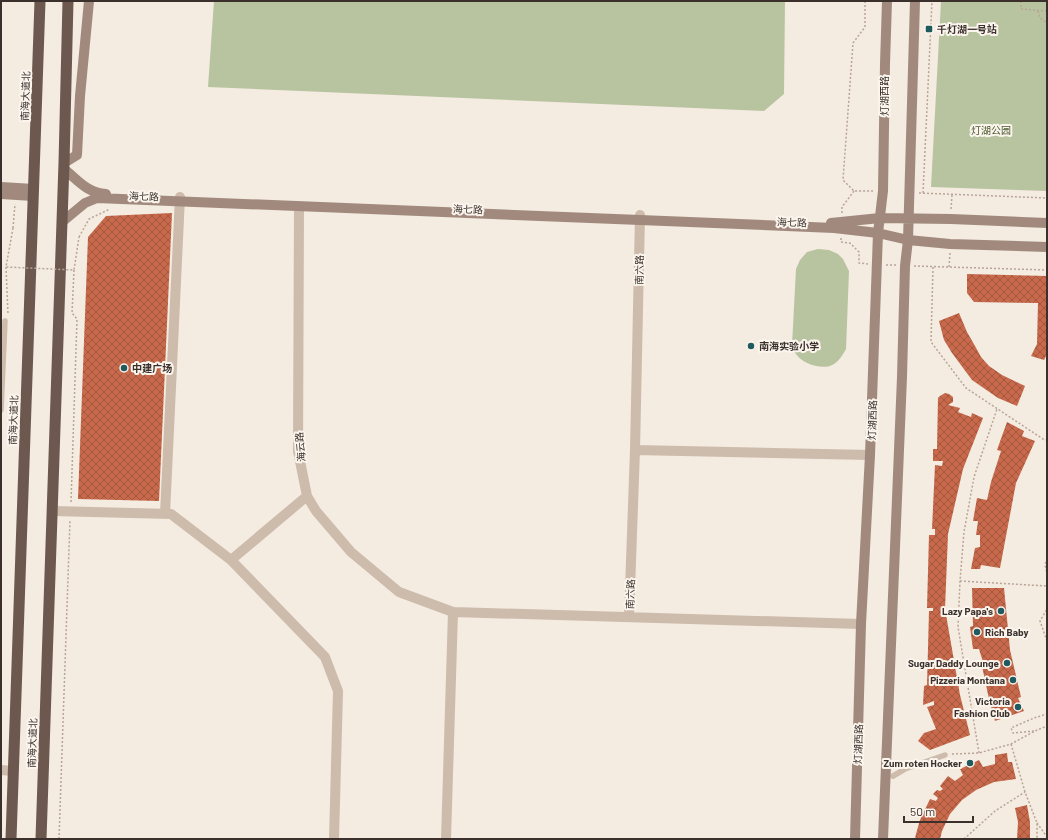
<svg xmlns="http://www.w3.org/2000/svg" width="1048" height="840" font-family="Barlow,'Noto Sans SC',sans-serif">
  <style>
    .green { fill: #b8c4a0 }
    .building { fill: url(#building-cross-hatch) }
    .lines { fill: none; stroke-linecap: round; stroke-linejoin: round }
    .path { stroke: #b9a596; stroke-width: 1.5; stroke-dasharray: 2 2; stroke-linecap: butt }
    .service { stroke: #cdbbac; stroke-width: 5.5 }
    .minor { stroke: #cdbbac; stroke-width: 10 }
    .tertiary { stroke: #cdbbac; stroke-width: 10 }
    .secondary { stroke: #a18a7d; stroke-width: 10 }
    .trunk { stroke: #6c584f; stroke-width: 11 }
    .path-bridge { stroke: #b9a596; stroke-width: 1.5; stroke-dasharray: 2 2; stroke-linecap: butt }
    .poi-dot { fill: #1f5a5e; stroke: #fbf5ee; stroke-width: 1.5 }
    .labels { text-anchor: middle; stroke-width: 4; stroke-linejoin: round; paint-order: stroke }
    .poi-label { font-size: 10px; font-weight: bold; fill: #3b302b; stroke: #fbf5ee; text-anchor: end }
    .street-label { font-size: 10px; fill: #3b302b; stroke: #fbf5ee }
    .park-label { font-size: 10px; fill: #4a5a2e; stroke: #fbf5ee }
  </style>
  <defs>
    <pattern id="building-cross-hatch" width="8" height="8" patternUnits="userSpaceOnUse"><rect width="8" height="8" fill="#c8694b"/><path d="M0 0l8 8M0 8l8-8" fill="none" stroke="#a4573f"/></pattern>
  </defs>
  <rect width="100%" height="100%" fill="#f4ebe1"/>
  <path class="green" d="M214,1H785L784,94L764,111L208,87Z
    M941,1H1047V191L931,187Z
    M818,249L829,250L838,254L843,259L849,271L846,349C843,354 840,360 834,364C824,371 802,364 796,354C794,352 793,348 792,345L796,269L800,260L807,252Z"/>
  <path class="building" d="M172,213L159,501L78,499L88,237L106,216Z
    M967,274L1047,276V354L1044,360L1031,356L1037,344L1038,303L974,302L967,293Z
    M959,313L967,332L975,346L981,357L989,366L1002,375L1025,386L1017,406L998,398L972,380L952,353L944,340L939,321Z
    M945,393L949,394L953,397V402L948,405L960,408L958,412L971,417L972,413L983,418L963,469L948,534L945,609L960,695L970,735L930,750L918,741L924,733L936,729L927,707L934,705V701L923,705L924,686L927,685L929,611H933V608H927L929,535H935V529H932L935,465L942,466L943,461H933V449H937L938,398L940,396Z
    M1007,422L1024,431L1022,436L1035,441L1016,483L1000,568L981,565L980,569H971L975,548L980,547V535H976L978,521H973L977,498L987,500L991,482L1001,451L997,450Z
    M972,588H1004L1010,650L1021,697L1018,698L1024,711L995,721L989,699L982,666L984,665L979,649H973L970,627L973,626Z
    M1007,753L1008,762H1012L1016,779L994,782L976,790L962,800L950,814L942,831L940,839H915L916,834L920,820L930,799L936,801L938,798L933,794L937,790L940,791L943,789L940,786L948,776L955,781L963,775L960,769L979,760L983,767L995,764V755Z
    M1027,805L1030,822V839H1017L1018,822L1015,808Z"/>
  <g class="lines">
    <path class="path" d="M865,1V27L853,43L843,180L854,191H873
      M1021,1V9L1047,11
      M1038,11L1040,18L1047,23
      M919,193L1047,198
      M923,193L932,1
      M951,209L952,195
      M842,213V207L854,191
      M13,228L15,204
      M79,237L89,219L110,209
      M841,238V242L850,243L859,252V263L868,264
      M886,265H896
      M914,266L1047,270
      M6,267L8,314
      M933,267L931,342L966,388L1043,439L1047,440
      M949,267L950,253
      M71,502L77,319L72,313L74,270
      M1047,558L1045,565L1047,573
      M960,581L1047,586
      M1047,606L1046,611L1040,621L1047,641
      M1034,731L1013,733L1011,728L1034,718L1047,714
      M1011,744L1025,792L1037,823V839
      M979,753L958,627L960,581L964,532L974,477L997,409
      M952,754L979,753L1011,744L1035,731L1047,726
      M1037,823L1047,837
      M59,839L70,520
      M964,839L995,811L1025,792"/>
    <path class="service" d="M1,410L5,321
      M893,776L905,769L945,755"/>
    <path class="minor" d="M1,770L13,771"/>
    <path class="tertiary" d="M299,207L298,451L307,496L316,511L351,552L399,592L453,612L861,624
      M635,450L870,455
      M53,511L171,514L231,560L325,657L338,691L334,839
      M165,514L180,197
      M231,560L307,496
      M629,617L635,450L640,215
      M446,839L453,612"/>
    <path class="secondary" d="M64,163L77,155L80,96L89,1
      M64,169C78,180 87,193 106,194
      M1,187L34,189
      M1,194L33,196
      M62,222L85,203L97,198L640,220L834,228L878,233L908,240L950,244L1047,247
      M831,223L880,218L951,219L1047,223
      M855,839L861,624L870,455L878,233L883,191L885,64L887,1
      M883,839L902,377L905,266L908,240L915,1"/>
    <path class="trunk" d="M11,839L40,1
      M41,839L64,163L68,1"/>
    <path class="path-bridge" d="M13,228L6,267L74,270L79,237"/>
  </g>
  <g class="poi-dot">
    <rect x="925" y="25" width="8" height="8" rx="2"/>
    <circle cx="751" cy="346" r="4"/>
    <circle cx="124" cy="368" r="4"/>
    <circle cx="1001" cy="611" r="4"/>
    <circle cx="977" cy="632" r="4"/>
    <circle cx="1007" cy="663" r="4"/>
    <circle cx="1013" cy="680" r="4"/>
    <circle cx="1018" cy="707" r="4"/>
    <circle cx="970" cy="763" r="4"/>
  </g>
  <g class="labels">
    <g class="poi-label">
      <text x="937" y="33" text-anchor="start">千灯湖一号站</text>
      <text x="759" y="350" text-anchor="start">南海实验小学</text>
      <text x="132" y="372" text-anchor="start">中建广场</text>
      <text x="993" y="615">Lazy Papa's</text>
      <text x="985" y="636" text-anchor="start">Rich Baby</text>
      <text x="999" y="667">Sugar Daddy Lounge</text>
      <text x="1005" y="684">Pizzeria Montana</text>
      <text x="1010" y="705">Victoria<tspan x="1010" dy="12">Fashion Club</tspan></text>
      <text x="962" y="767">Zum roten Hocker</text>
    </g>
    <g class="street-label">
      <text transform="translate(25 96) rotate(-88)" y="4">南海大道北</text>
      <text transform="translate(884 96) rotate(-90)" y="4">灯湖西路</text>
      <text transform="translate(144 196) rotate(2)" y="4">海七路</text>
      <text transform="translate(468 209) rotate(2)" y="4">海七路</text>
      <text transform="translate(792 222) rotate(2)" y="4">海七路</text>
      <text transform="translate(639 270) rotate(-89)" y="4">南六路</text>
      <text transform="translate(13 420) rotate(-88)" y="4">南海大道北</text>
      <text transform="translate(872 420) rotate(-88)" y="4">灯湖西路</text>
      <text transform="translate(300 447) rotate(-95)" y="4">海云路</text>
      <text transform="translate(630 594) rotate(-88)" y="4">南六路</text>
      <text transform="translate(32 743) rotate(-88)" y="4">南海大道北</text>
      <text transform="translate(858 744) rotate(-88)" y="4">灯湖西路</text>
    </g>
    <g class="park-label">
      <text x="991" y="134">灯湖公园</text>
    </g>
  </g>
  <rect width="1048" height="840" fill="none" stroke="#3b302b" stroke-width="4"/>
  <path d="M904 816v6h69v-6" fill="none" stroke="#3b302b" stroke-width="2"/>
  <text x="910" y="816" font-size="12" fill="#3b302b" stroke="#fbf5ee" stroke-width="3" paint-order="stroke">50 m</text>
</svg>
